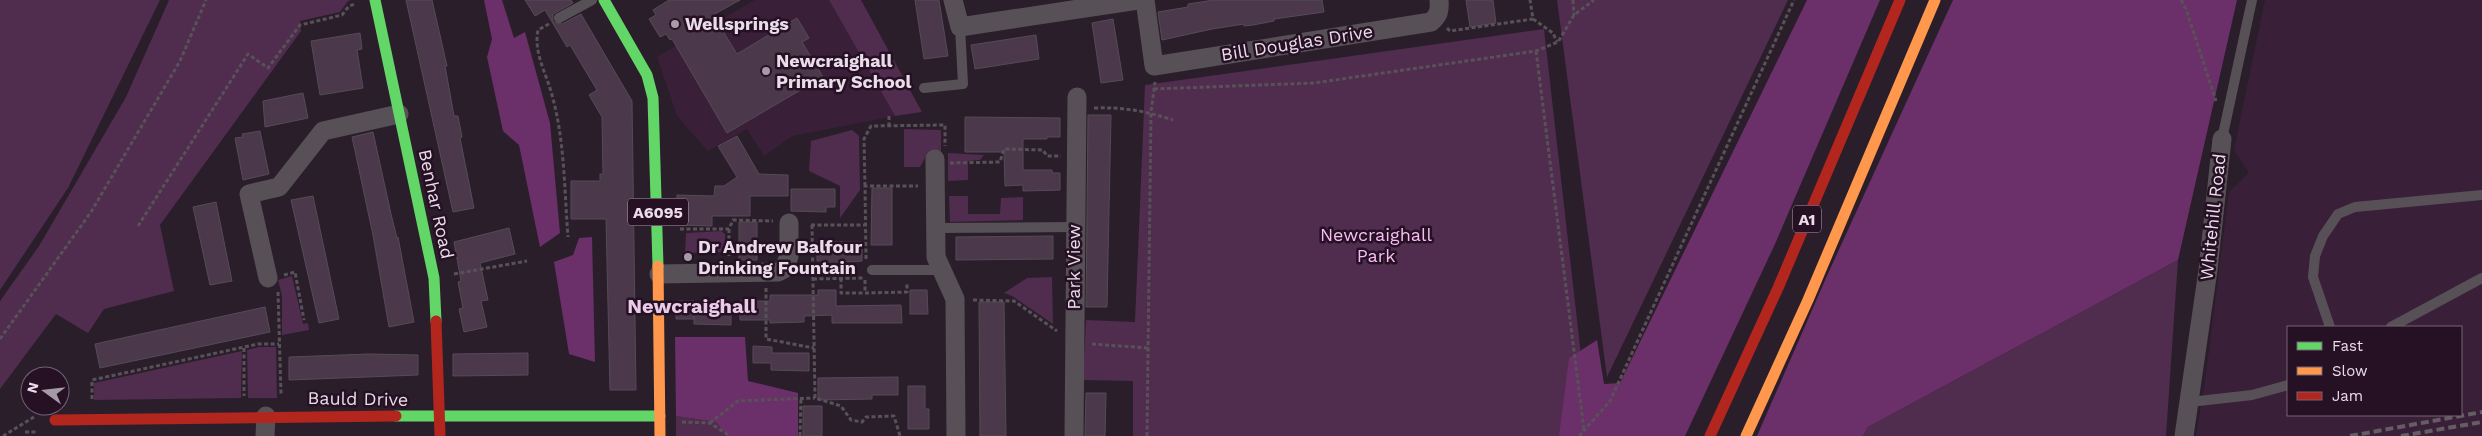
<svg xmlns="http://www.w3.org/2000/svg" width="2482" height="436" viewBox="0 0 2482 436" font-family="'Work Sans',sans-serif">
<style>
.built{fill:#392038;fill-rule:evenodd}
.green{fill:#502c4e}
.forest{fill:#6b2f6a}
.building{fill:#4b394b;stroke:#554b55}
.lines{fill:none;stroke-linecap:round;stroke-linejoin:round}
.path{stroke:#585258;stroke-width:3;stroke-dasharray:4 2.5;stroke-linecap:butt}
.lane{stroke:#575157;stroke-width:10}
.street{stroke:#575157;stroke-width:19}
.fast{stroke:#63d668;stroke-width:11}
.slow{stroke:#ff974d;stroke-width:11}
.jam{stroke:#b3261e;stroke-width:11}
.rail{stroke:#645d63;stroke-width:4;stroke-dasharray:8 4;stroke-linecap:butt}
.poi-dot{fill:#a79aa7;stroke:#251024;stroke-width:2}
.labels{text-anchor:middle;stroke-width:5;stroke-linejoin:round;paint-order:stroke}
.shield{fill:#251024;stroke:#b09faf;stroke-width:1}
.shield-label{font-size:16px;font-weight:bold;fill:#ebdcea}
.poi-label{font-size:18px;font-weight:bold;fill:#ebdcea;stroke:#251024;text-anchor:start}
.street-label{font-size:18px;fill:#ebdcea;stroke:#251024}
.park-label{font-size:18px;fill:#f7bdf3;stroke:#251024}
.quarter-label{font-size:20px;font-weight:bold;fill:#eacce8;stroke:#251024}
</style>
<rect width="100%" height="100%" fill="#2a1e2a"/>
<!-- built -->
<path class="built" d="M755,0h74l66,116 -103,20 -28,20 -17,-27 -39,22 -31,-35 -20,-59z
M2265,0h217v436h-286l9,-54 24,-190 20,-19 -15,-23zM2288,327h173v88h-173z"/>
<!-- green -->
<path class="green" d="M0,0h160l-92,188 -68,102z
M169,0h182l-3,1 -8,11 -40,9 1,10 -141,194 14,66 -70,18 -16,24 -32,-19 -56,75v-88l39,-55 87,-149z
M829,0h32l61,112 -27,4z
M1557,0h231l-181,377z
M1544,29l43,379 6,28h-460v-55l-50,-1 3,-60 49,2 10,-237z
M904,129l37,1v23h-13l-8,14h-16z
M852,130l7,6 1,54 -20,28v-32l-31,-15 2,-30z
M948,153l36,2 -4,5 -12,1v19l-20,1z
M949,196h19v18h32l1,-16 22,-1v23l-73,2z
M721,231l4,3v18l-40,1 1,-20z
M2178,260l-12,176h-303l5,-9z
M292,276l11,48 5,-1 1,7 -27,5v-39l-4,-16z
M1052,277l1,47 -41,-28 -8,-3 23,-15z
M259,347h17l1,51h-29l-1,-48z
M242,351l-1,47 -147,2v-17z
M676,416l40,6 11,14h-51z"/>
<!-- forest -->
<path class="forest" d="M484,0h18l12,38 11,-6 25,91 10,110 -20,14 -21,-102 -16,-14 -16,-74 5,-18z
M1807,0h73l-105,244 -90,192h-126l10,-78 28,-18 7,44 16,-1z
M1953,0h284l-59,260 -310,167 -5,9h-106l69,-158z
M592,237l3,125 -26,-8 -15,-92 19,-7 6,-17z
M675,337h70l3,44 50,12v43h-71l-11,-14 -40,-6z"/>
<!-- building -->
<path class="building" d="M406,0h26l15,66h-2l9,50h4l4,21 -2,1 14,70 -21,4z
M525,0h46l2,3 -20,11v8l9,2 19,-10 51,87 4,289h-26l-4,-171h-35v-38h29v-7h3l-1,-57 -13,-22 8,-5 -27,-45 -3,2 -22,-37 -10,6z
M669,0h71l-27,15 24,39 60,-36 12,20 -7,4 21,35 -96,56 -55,-94 -2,1 -4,-6 -6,3 -11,-18 7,-4 -3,-5z
M915,0h24l9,56 -24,3z
M1214,0h108l2,12 -50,7v2l-21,4 -9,1v-2l-32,5 -50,11 -4,-28 30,-5v-3z
M1466,0h27l3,23 -26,4z
M1113,19l10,61 -22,3 -9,-60z
M360,33l2,16 -5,1 6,38 -43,7 -9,-54z
M1036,35l3,24 -64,10 -4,-24z
M303,93l5,25 -43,9 -2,-26z
M1088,115h23l-4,192h-21z
M965,117l95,1v19h-13v2h-24v31h29v3h8v17l-37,1v-6l-18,1 -1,-34h-39z
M260,131l9,43 -26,6 -8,-42 8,-1 -1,-3z
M373,132l18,82 6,24 1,-1 16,85 -25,5 -16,-92 -21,-98z
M737,136l22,38 29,1v21h-38v20h-38v10l-36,-1 1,-30 37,1 1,-10h9l13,-9 -19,-31z
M872,188h20v57h-21z
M791,189h44v18h-9v5l-35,-1z
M313,196l26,123 -20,4 -28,-123z
M216,202l16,79 -22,4 -17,-78z
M739,222h18v38h-18z
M509,228l6,26 -35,9 8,37 -7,1 6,26 -23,5 -5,-23 4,-1 -5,-26 3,-1 -7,-39z
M1053,236v23l-97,1v-23z
M817,242h45v19l-40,3v-3h-5z
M818,290h18v16l65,-1 1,18h-70v-8l-28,1v6l-34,1v-3h-30v-19h30v-6h48z
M910,290h17l1,24h-18z
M676,301h18v6h37v18l-37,-1v-11v6h-18z
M979,302h25l2,134h-26z
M265,307l5,25 -170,36 -5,-24z
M753,346l19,1v6h37v18l-38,-1v-7h-18z
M528,353v22l-75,1v-22z
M369,354l49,1v20l-129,5v-23z
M898,377v18h-26v4l-54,1v-22z
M908,386h17v23h4v20h-21z
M1086,393h20l-1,43h-20z
M803,406h19v30h-19z"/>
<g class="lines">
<!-- path -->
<path class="path" d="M1573,0l1,15
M2181,0l5,9 30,92
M1533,19l20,14 4,9
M549,24l-11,6c-4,19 5,38 11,55 16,49 15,102 19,152
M1447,28l3,3 83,-12 -3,-19
M1536,51l48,379
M1154,89l160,-6 222,-32 22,-9 16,-27 20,-15
M1094,108c29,-1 52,3 79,12
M889,116v13
M950,163l50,-1 4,-13 39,1 4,6h14
M865,186l-1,-47 7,-13 74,-1v21
M811,225h55
M812,225l3,173 26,8 10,14 11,2 4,-5 28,-1 6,20
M138,226l110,-172 20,14 32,-43 42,-10 7,-9 6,-2
M680,229h49l4,-9 40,1
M729,229v27
M866,259l-1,-73h53
M454,274l73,-13
M284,275l11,-3 9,48
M841,278v15h24
M813,279l50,-1
M865,280v13l42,-1v-9
M766,288v51l48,9
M278,292l3,103
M973,300l41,1 43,30
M0,339l91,-127 89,-151 26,-61
M1092,344l56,4
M244,348v48
M92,399v-19l166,-36h21
M682,422l28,1 20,13
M710,423l28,-22 77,-3
M25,432h12
M3,436l31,-19
M800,436l1,-37
M1147,436l4,-324 4,-30
M1579,436l31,-35 184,-401"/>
<!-- lane -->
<path class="lane" d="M559,18l33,-18
M924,88l39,-4 -3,-57
M2222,139l30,-139
M936,228l138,-1
M872,270h68
M2330,327l-17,-50 2,-21 8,-20 15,-22 17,-7 127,-12
M2391,327l91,-49
M2190,402l62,-7 36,-10"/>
<!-- street -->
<path class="street" d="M953,0l7,27 178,-27
M1145,0l9,66 277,-44c8,-7 9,-12 8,-22
M935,159l1,98 19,42 1,137
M659,274l119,-2 6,-3 5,-13v-33
M268,278l-19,-84 30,-7 44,-56 76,-17
M265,436l1,-20
M1074,436l3,-339
M2184,436l24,-166 14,-131"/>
<!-- fast -->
<path class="fast" d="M375,0l59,278 2,43
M604,0l43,75 6,23 5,168
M396,416h264"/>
<!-- slow -->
<path class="slow" d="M658,266l2,170
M1746,436l62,-136 127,-300"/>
<!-- jam -->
<path class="jam" d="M436,321l4,114
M55,420l341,-4
M1710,436l68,-148 122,-288"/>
<!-- rail -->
<path class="rail" d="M2350,436l132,-24
M2401,436l81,-14"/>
</g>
<!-- markers -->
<g class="poi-dot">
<circle cx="675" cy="24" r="5"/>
<circle cx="766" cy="71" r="5"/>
<circle cx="688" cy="257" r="5"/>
</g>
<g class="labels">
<!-- shield labels -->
<g class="shield">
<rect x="628" y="198.5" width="60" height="27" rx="4"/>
<rect x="1793" y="205.5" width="28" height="27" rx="4"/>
</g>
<g class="shield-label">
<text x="658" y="218">A6095</text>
<text x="1807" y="225">A1</text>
</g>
<!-- poi labels -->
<g class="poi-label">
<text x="685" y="30">Wellsprings</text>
<text x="776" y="67">Newcraighall<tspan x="776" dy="21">Primary School</tspan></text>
<text x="698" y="253">Dr Andrew Balfour<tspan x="698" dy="21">Drinking Fountain</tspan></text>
</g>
<!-- street labels -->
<g class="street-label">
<text transform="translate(1297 43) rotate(-9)" y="6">Bill Douglas Drive</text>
<text transform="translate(436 204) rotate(78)" y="6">Benhar Road</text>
<text transform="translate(2213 217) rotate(-84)" y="6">Whitehill Road</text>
<text transform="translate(1074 267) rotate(-90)" y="6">Park View</text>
<text transform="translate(358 399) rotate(1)" y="6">Bauld Drive</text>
</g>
<!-- park labels -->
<g class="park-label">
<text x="1376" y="241">Newcraighall<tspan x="1376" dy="21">Park</tspan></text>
</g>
<!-- quarter labels -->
<g class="quarter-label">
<text x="692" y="313">Newcraighall</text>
</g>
</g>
<!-- legend -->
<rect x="2287" y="326" width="175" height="90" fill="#251024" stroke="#746273"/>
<rect x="2297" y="342" width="25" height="8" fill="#63d668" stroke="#746273"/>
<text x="2332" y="351" font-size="15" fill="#ebdcea">Fast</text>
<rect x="2297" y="367" width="25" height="8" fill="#ff974d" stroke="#746273"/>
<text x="2332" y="376" font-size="15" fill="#ebdcea">Slow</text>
<rect x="2297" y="392" width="25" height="8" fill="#b3261e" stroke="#746273"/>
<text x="2332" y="401" font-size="15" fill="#ebdcea">Jam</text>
<!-- north arrow -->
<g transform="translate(45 391) rotate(285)"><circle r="24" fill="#251024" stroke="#746273"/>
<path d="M0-4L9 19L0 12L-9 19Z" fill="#a79aa7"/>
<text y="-8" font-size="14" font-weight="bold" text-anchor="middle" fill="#ebdcea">N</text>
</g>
</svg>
